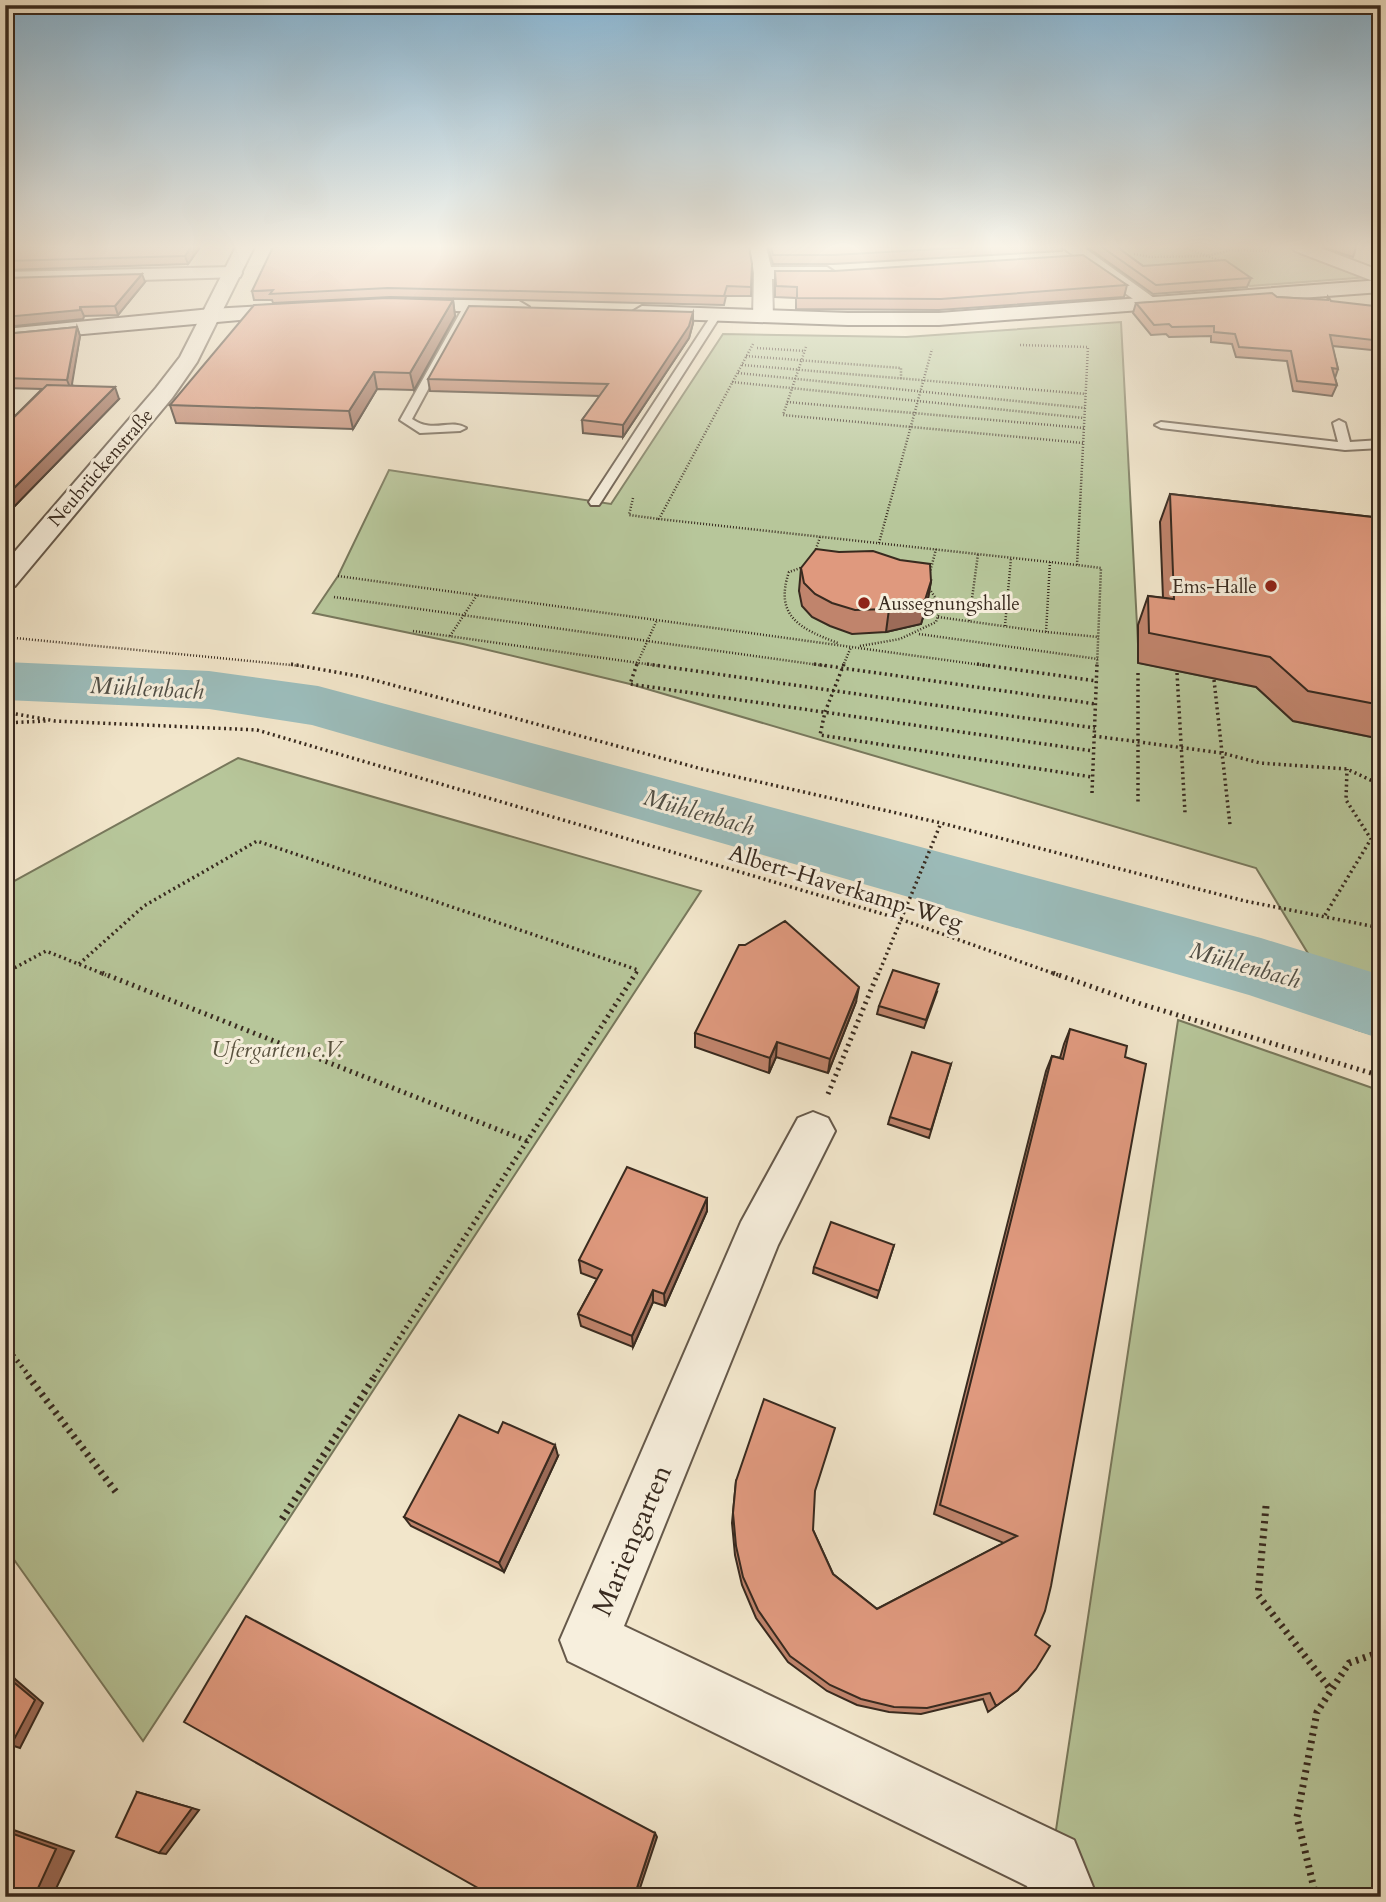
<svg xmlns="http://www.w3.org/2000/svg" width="1386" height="1902" viewBox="0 0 1386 1902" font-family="Cardo,serif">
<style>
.green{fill:#b7c69a;stroke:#78785c;stroke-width:2}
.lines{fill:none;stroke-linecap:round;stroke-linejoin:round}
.river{fill:#9cbebd;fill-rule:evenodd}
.service-casing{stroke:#66594a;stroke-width:4}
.minor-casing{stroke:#66594a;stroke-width:4}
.tertiary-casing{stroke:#66594a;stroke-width:4}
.secondary-casing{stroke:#382a1f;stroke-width:4}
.path-far3{stroke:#382a1f;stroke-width:2.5;stroke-dasharray:1 2;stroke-linecap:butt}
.path-far2{stroke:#382a1f;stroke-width:3.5;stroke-dasharray:2 3.5;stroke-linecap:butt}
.path-far1{stroke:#382a1f;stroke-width:5;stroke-dasharray:2 4.5;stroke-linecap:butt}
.path{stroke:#382a1f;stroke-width:7;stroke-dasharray:2.5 5;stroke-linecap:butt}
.service{fill:#f7efdd;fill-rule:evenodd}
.minor{fill:#f7efdd;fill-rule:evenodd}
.tertiary{fill:#f7efdd;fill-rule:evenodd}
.secondary{fill:#f7efdd;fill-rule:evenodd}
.wall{fill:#c0846c;stroke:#382a1f;stroke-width:2}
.shaded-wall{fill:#9c6b58;stroke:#382a1f;stroke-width:2}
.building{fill:#df997e;stroke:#382a1f;stroke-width:2}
.poi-dot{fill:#8f2418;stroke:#f7efdd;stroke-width:2.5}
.labels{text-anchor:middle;stroke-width:6;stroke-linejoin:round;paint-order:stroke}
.far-street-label{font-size:19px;fill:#382a1f;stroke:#f7efdd}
.far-poi-label{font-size:19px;fill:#382a1f;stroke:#f7efdd;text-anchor:end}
.street-label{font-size:23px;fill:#382a1f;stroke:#f7efdd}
.park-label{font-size:23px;font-style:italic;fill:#58513e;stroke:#f7efdd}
.water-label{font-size:24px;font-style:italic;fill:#514f46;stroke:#f7efdd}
.near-street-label{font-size:28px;fill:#382a1f;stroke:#f7efdd}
</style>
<rect width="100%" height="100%" fill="#f2e6cb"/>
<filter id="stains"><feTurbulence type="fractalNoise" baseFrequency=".00286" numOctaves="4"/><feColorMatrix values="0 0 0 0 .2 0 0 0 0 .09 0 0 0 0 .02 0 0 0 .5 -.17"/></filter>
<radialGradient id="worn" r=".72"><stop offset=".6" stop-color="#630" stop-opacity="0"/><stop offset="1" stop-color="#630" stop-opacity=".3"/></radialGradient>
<!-- green -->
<path class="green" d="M1081,247h209l80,30 -120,9 -26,-19 -113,2z
M1121,322l18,341 117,24 37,34 88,18v298l-27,-8 -98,-161 -626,-184 -167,-40 -150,-31 25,-37 51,-106 222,34 112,-170 183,3z
M238,758l463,133 -558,850 -138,-194v-661z
M1178,1020l203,71v806h-317l-13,-34z"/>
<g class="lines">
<!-- river -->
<path class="river" d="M5,662l204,9 109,15 943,252 120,37v64l-132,-44 -937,-270 -103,-16 -204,-9z"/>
<defs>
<path id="service" d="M465,304l8,2 -61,113c21,15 38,-1 54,9l-6,3 -40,2 -20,-13z
M713,313l8,2 -120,187 -2,3h-8l-2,-3z
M1339,420l6,3 5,19 31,-2v8l-36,2 -184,-22 -6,-3 6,-3 177,20 -5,-19z"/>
<path id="minor" d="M750,247h16l5,20h56l9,6 -9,6h-55l1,38 -3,4h-14l-3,-4 1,-44z
M1062,247h21l78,56 -10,6 -7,-2z
M1292,247h26l63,24v13l-86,-33z
M233,267l7,2 2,4 -2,4 -235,7v-12z
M813,1112l15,6 7,13 -57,114 -154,381 450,214 23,57h-66l-4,-11 -459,-225 -8,-21 181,-418 57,-104z"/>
<path id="tertiary" d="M236,247h18l-57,115 -25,36 -157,188 -10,2v-25l151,-175 24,-31z"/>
<path id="secondary" d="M1381,280v12l-442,33h-91l-206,-7 -10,-6 10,-6 206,7h91z
M401,299l118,2 10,6 -10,6 -125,-4 -3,-4 3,-4z
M299,304l10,6 -3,4 -301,27v-12l206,-20z"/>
</defs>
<!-- service casing -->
<use href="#service" class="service-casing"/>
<!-- minor casing -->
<use href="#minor" class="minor-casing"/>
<!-- tertiary casing -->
<use href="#tertiary" class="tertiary-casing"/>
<!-- secondary casing -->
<use href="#secondary" class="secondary-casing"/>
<!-- path-far3 -->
<path class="path-far3" d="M1184,247l39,15
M1134,254l16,3 57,-1 24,-6 40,1
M753,344l-94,175 418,46
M1020,345l68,2 -11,218 24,3 -4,98
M806,347l-23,68 300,28
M757,348l48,3
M746,356l155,12v11
M742,365l344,29
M738,373l347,35
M732,382l352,36
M787,402l297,26
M633,498l-4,17 30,4
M879,543l53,-194
M814,555l6,-18
M1050,562l-4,70 53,5
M806,566l-17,6c-15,44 11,57 49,71
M338,576l651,90
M929,576l7,-27
M334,597l492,69
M938,617l108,15
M969,621l9,-67
M1005,626l6,-68
M413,631l247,35
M919,634l179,25
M450,636l27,-41
M5,637l296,29
M860,646l40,-7 36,-17 5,-16 -13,-19
M636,666l21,-46
M843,666l8,-19"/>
<!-- path-far2 -->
<path class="path-far2" d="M291,664l72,13 339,92 239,54 304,78 136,27
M637,664l-7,20 463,67
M647,664l448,64
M814,664l282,40
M844,664l-19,48 -5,23 272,42
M977,664l120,17
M1138,673v131
M1177,673l8,140
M1214,680l16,145
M5,712l50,9 202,9 643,189 158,56
M5,723l41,-2
M1094,736l128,17 38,10 87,6 34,16
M1092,793l5,-129
M1325,915l46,-76 -25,-39 1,-31
M79,964l65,-58 113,-65 381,129 -3,5
M5,973l41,-22 60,24
M878,975l63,-152"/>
<!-- path-far1 -->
<path class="path-far1" d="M102,973l425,168
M1053,973l88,31 240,72
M828,1094l50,-121
M5,1345l25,32
M374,1377l262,-404"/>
<!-- path -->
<path class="path" d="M28,1376l88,116
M1266,1506l-8,89 73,95
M282,1519l93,-143
M1316,1897l-19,-80 20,-105 32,-49 32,-11"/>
<!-- service -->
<use href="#service" class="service"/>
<!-- minor -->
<use href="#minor" class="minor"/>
<!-- tertiary -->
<use href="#tertiary" class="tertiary"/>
<!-- secondary -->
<use href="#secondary" class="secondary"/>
</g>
<!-- wall -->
<path class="wall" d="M5,247h195l-12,17 -183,6z
M768,247h294v4l-229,13h-60z
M1087,247h30l26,19 108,12 -4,9 -94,7z
M1322,247h34v1l-3,9z
M752,264l-1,32h-25l-2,9 -334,-8 -117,6 -1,-3h-18l-2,-9z
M775,271l352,14 -3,12 -185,13 -143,-1v-11l-21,-1z
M5,278l140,4 -27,33 -34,1 -1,3 -78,8z
M1277,297l50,3 1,-3 3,4 50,25v25l-49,-5 6,23 -3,9 2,7 -5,11 -39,-5 -6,-30 -51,-4 -4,-13 -21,-2v-6l-42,1 -3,-3 -15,1 -18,-22 3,-10z
M453,300l2,16 -41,74 -37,-1 -24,40 -177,-6 -6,-18z
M693,323l-4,15 -66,99 -40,-4 -1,-13 18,-24 -170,-5 -2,-12z
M77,327l3,9 -9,49 48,14 -114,117v-90l37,-37 -37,-1v-54z
M1170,494l211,24v221l-88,-18 -37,-34 -118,-24v-38l10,-29 15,2 -3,-76z
M801,568l130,13 -4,23 -6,20 -35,8 -34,2 -22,-8 -18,-9 -10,-11 -3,-15z
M937,992l-13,36 -47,-14 2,-8z
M856,1002l-28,71 -52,-16 -7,16 -74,-26v-14z
M1070,1029l-35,606 -17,55 -30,22 -5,-13 -62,15 -32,-2 -32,-7 -30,-14 -39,-29 -32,-44 -14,-33 -7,-30 -3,-32 4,-42 77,49 20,44 44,35 127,-66 -70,-29 112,-443 6,-15 8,2 4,-14z
M951,1064l-22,74 -41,-14 2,-7z
M707,1198v13l-42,95 -12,-4 -20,45 -52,-21 -3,-12 19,-35 -16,-6 -2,-13z
M894,1245l-17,53 -64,-25 1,-6z
M558,1456l-54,116 -93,-46 -7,-9z"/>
<!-- shaded-wall -->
<path class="shaded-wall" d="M191,247h9l-12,17 -3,-8z
M142,274l3,8 -27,33 -3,-9z
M453,300l2,16 -41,74 -4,-17z
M80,307l4,9 -1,3 -78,8v-10z
M693,312v11l-4,15 -66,99v-12z
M77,327l3,9 -9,54 -4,-10z
M374,372l3,17 -24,40 -4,-18z
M115,387l4,12 -114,117v-19z
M931,581l-4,23 -6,20 -35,8 3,-23z
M859,987l-3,15 -28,71 2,-14z
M777,1042l-1,15 -7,16 1,-15z
M707,1198v13l-42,95 -1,-12z
M653,1290v12l-20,45 -1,-11z
M555,1445l3,11 -54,116 -5,-9z
M5,1665l10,14 28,24 -23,45 -9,-3z
M137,1792l62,18 -33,44 -7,-1z
M5,1827l69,24 -22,46h-18l-29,-66z
M655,1833l2,4 -20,60h-3z"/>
<!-- building -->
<path class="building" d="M5,247h186l-6,9 -180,5z
M273,247h476l3,17 -1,23 -24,-1 -3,10 -336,-8 -118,6 3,-4 -21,1z
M771,247h201l-138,8h-61z
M1102,247h15l26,19 82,-6 26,18 -95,7z
M1083,255l44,30 -186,14 -144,-1v-11l-21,-1 -1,-15h59z
M142,274l-27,32 -35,1v3l-75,7v-39z
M1272,293l5,4 51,3v-3l3,4 43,5 7,20v15l-51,-6 8,34 -6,-1 5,17 -40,-4 -6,-30 -52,-4 -4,-13 -21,-2v-6l-42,1 -3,-3 -15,1 -18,-22z
M387,298l66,2 -43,73 -36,-1 -25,39 -179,-6 84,-100z
M469,306l224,6 -4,14 -66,99 -41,-5 26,-36 -180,-5z
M77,327l-10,53 -62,-2v-28l4,-3h-4v-13z
M47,385l68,2 -110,110v-71z
M1170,494l211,24v187l-73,-14 -38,-34 -121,-24 -1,-37 26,3z
M816,549l23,3 34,-1 27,9 30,4 1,17 -6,19 -36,9 -34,1 -23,-7 -17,-9 -11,-11 -3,-15z
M785,921l74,66 -29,72 -53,-17 -7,16 -75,-25 44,-88h6z
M893,970l46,14 -13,36 -47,-14z
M1070,1029l57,17 -2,11 21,7 -95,522 -6,25 -10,24 15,11 -14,23 -18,21 -22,16 -6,-13 -63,15 -33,-1 -33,-8 -31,-14 -40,-29 -32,-46 -15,-33 -7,-31 -3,-33 3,-32 28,-82 71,29 -20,63 -2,39 20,44 44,35 140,-73 -77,-31 112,-449 11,3z
M912,1052l39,12 -20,66 -41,-13z
M627,1167l80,31 -43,96 -11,-4 -21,46 -54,-22 24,-44 -23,-10z
M831,1222l63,23 -15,46 -65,-24z
M459,1415l39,18 5,-11 52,23 -56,118 -95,-46z
M246,1616l409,217 -21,64h-140l-310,-175z
M5,1675l30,25 -24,45 -6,-5z
M137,1792l55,16 -33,45 -43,-16z
M5,1831l51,18 -22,48h-29z"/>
<!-- sky -->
<linearGradient id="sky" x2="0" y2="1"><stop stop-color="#89b8d7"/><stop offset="0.48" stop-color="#f9f4e8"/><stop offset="1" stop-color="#f9f4e8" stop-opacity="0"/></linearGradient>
<rect width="1386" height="514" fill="url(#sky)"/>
<!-- markers -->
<g class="poi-dot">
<circle cx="1271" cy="586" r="7"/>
<circle cx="864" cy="603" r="7"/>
</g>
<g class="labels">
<!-- far-street labels -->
<g class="far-street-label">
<text transform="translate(100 467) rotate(-49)" y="7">Neubrückenstraße</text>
</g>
<!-- far-poi labels -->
<g class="far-poi-label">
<text x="1257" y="593">Ems-Halle</text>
<text x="878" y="610" text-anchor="start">Aussegnungshalle</text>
</g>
<!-- street labels -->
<g class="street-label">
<text transform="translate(846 887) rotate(17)" y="8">Albert-Haverkamp-Weg</text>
</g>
<!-- park labels -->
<g class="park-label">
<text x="276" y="1057">Ufergarten e.V.</text>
</g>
<!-- water labels -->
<g class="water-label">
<text transform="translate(147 688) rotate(3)" y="8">Mühlenbach</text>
<text transform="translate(699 812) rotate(16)" y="8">Mühlenbach</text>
<text transform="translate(1245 965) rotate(16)" y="8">Mühlenbach</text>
</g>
<!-- near-street labels -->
<g class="near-street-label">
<text transform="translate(631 1540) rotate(-67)" y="10">Mariengarten</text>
</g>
</g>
<!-- margin -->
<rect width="1386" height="1902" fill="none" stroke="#f2e6cb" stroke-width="28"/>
<rect x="7" y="7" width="1372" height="1888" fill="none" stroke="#382a1f" stroke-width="3.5"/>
<rect x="14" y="14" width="1358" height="1874" fill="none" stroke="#382a1f" stroke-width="2"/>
<rect width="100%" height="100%" filter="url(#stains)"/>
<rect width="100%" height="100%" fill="url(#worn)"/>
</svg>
